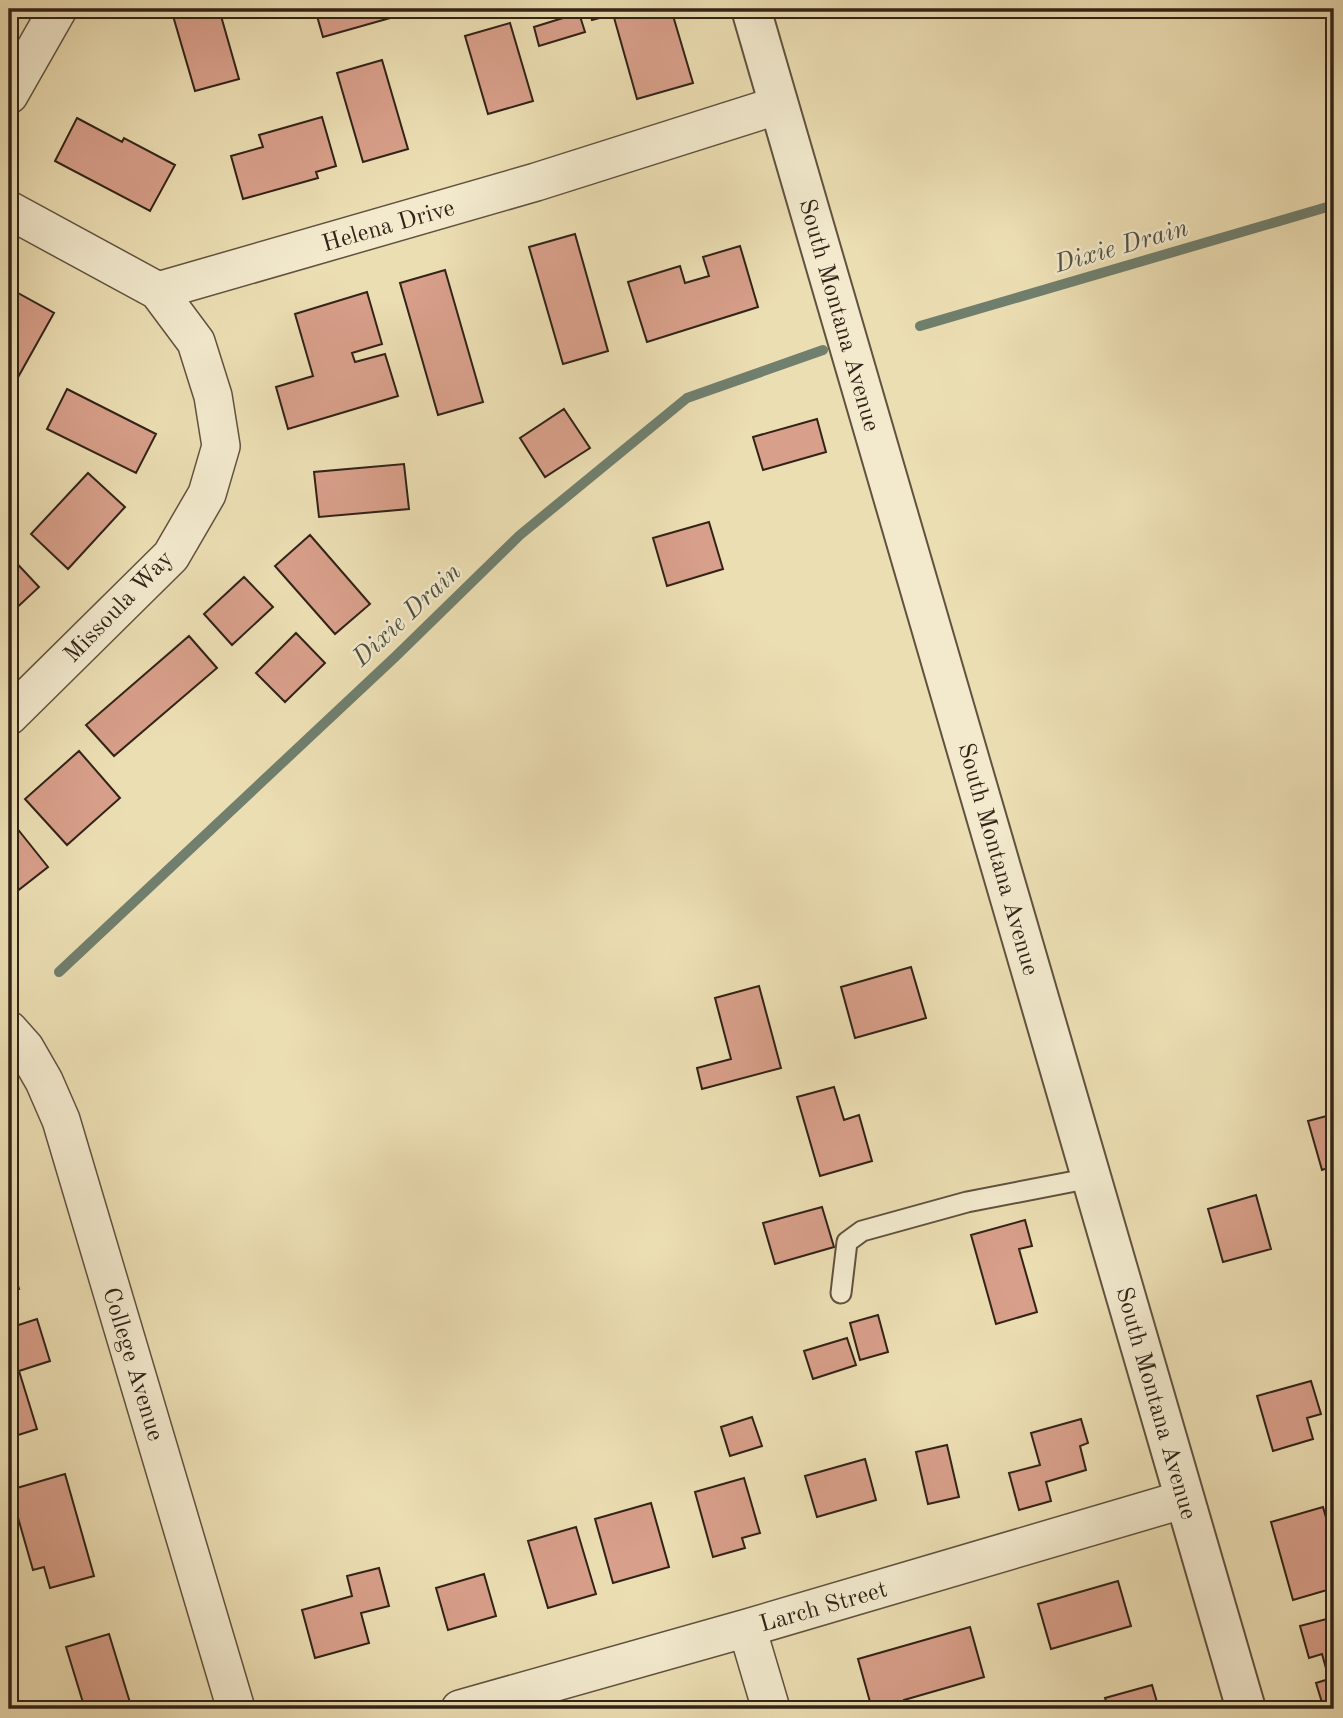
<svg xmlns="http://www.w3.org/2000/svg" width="1343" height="1718" viewBox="0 0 1343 1718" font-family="'Old Standard TT',serif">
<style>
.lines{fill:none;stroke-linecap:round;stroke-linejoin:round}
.stream{stroke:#707f6e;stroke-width:10}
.building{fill:#d89f8a;stroke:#312318;stroke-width:2}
.service-casing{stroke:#60523f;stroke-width:23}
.minor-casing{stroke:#60523f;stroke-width:40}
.tertiary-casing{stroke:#60523f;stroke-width:42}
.service{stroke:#f3eace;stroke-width:19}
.minor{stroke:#f3eace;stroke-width:37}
.tertiary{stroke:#f3eace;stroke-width:38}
.labels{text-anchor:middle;stroke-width:5;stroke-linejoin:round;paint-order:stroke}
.street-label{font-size:24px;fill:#312318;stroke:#f3eace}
.water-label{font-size:26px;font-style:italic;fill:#505143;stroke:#f3eace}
</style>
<rect width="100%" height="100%" fill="#ecdeb3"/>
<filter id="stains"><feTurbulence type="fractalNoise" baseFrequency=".00286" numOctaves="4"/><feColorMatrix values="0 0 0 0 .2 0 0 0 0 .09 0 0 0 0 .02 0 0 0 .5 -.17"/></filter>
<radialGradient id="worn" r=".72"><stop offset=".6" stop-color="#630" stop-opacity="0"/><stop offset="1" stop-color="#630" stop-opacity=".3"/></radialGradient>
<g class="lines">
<!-- stream -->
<path class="stream" d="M920,326l414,-121
M59,972l336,-315 125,-122 167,-137 136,-48"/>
</g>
<!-- building -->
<path class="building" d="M171,9h48l20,70 -44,12z
M315,9h107l-99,28z
M596,9h16l2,5 -22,6 -3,-9z
M631,9h40l22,74 -56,16 -24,-85z
M579,13l6,19 -46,14 -5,-19z
M510,23l23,78 -45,13 -23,-78z
M382,60l26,89 -45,13 -26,-89z
M322,117l14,49 -20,6 2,6 -75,21 -12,-43 32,-9 -4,-12z
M77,118l45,24 2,-4 51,27 -25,46 -95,-50z
M575,234l33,117 -45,13 -34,-117z
M740,246l18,61 -111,35 -19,-60 52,-16 5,17 24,-7 -6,-19z
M445,270l38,132 -45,13 -38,-132z
M9,288l45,25 -37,66 -8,-5z
M367,292l15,52 -30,9 3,9 30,-8 13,42 -110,33 -12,-42 37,-11 -18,-62z
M67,389l89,45 -20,39 -89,-44z
M564,409l26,39 -45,29 -25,-39z
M817,419l9,33 -63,18 -10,-33z
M404,464l5,45 -90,8 -5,-45z
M88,473l37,34 -57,62 -37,-35z
M709,522l14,47 -56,17 -14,-48z
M310,535l60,69 -35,30 -60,-68z
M9,555l30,32 -30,28z
M244,577l29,30 -41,38 -28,-31z
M296,633l29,30 -40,39 -29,-29z
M189,636l28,32 -103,88 -28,-31z
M79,751l41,47 -53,47 -42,-46z
M12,822l36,45 -32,25 -7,-9v-59z
M911,967l15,51 -71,20 -14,-51z
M759,986l22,82 -79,21 -5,-21 34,-9 -16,-61z
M834,1087l10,33 15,-5 13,46 -52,15 -23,-79z
M1334,1114v52l-12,4 -14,-49z
M1256,1195l15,54 -48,13 -15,-53z
M822,1207l12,40 -59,17 -12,-41z
M9,1217l8,28 -8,2z
M1025,1220l7,26 -13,3 18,63 -41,12 -25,-89z
M9,1253l10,36 -10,3z
M878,1315l10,37 -28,8 -10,-37z
M37,1319l13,42 -31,10 18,58 -28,9v-110z
M847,1338l9,27 -43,14 -9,-28z
M1311,1381l10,33 -14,4 6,21 -40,12 -16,-55z
M752,1417l10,29 -32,10 -9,-29z
M1081,1419l7,24 -8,3 6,24 -40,12 5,19 -32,9 -10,-37 31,-8 -9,-32z
M947,1445l12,52 -31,7 -12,-52z
M865,1459l11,41 -59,17 -12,-41z
M65,1474l29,102 -44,12 -6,-21 -11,3 -23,-80z
M744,1478l16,55 -18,5 3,10 -32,9 -18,-65z
M651,1503l18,64 -56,16 -18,-64z
M1323,1507l11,38 -8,2 8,31v10l-41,12 -22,-78z
M576,1527l20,67 -48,14 -20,-67z
M379,1568l10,38 -28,7 8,30 -54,15 -13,-48 50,-14 -5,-20z
M484,1574l12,42 -48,14 -12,-42z
M1118,1581l13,45 -80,23 -13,-45z
M1334,1617v90l-10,2 -8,-26 13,-4 -7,-25 -13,4 -9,-32z
M970,1627l14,50 -80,23 2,9h-34l-14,-50z
M109,1634l23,75h-47l-19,-62z
M1152,1685l7,24h-50l-4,-11z"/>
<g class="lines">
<defs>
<path id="service" d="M841,1293l6,-51 15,-11 105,-29 124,-24"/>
<path id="minor" d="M9,95l49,-86
M9,210l149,81 378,-109 243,-77
M9,716l162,-160 36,-62 14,-48 -8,-50 -17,-54 -38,-51
M9,1030l16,18 19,33 17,39 175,589
M747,1628l24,81
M460,1709l287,-81 438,-129"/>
<path id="tertiary" d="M751,9l495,1700"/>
</defs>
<!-- service casing -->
<use href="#service" class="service-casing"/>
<!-- minor casing -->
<use href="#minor" class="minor-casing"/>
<!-- tertiary casing -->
<use href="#tertiary" class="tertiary-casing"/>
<!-- service -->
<use href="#service" class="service"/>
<!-- minor -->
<use href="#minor" class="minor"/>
<!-- tertiary -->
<use href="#tertiary" class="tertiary"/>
</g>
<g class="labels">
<!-- street labels -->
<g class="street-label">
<text transform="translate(388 225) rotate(-16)" y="8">Helena Drive</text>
<text transform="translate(840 315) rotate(74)" y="8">South Montana Avenue</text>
<text transform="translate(118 606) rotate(-46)" y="8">Missoula Way</text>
<text transform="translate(999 859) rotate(74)" y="8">South Montana Avenue</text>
<text transform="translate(134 1364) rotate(73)" y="8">College Avenue</text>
<text transform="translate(1157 1403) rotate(74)" y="8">South Montana Avenue</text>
<text transform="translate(823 1606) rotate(-16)" y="8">Larch Street</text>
</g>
<!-- water labels -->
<g class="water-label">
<text transform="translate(1121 245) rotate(-16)" y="9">Dixie Drain</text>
<text transform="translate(406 614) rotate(-43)" y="9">Dixie Drain</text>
</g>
</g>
<!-- margin -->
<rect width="1343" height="1718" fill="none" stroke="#ecdeb3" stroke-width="35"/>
<rect x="10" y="10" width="1322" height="1697" fill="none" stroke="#312318" stroke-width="3.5"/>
<rect x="18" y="18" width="1308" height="1683" fill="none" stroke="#312318" stroke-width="2"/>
<rect width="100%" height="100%" filter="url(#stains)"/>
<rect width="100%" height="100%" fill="url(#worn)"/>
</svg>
